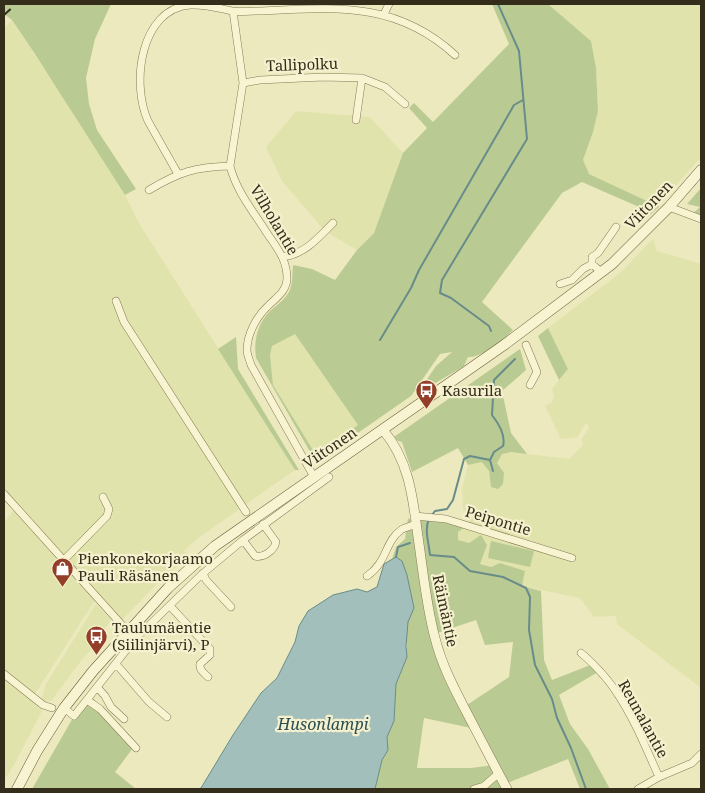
<svg xmlns="http://www.w3.org/2000/svg" width="705" height="793" viewBox="0 0 705 793" font-family="'Noto Serif',serif">
<style>
.farmland{fill:#e0e3ac}
.green{fill:#b9cb93;fill-rule:evenodd}
.water{fill:#a2bfbc;stroke:#698c8a}
.lines{fill:none;stroke-linecap:round;stroke-linejoin:round}
.stream{stroke:#698c8a;stroke-width:2}
.minor-casing{stroke:#857957;stroke-width:8}
.tertiary-casing{stroke:#857957;stroke-width:10}
.secondary-casing{stroke:#675a3b;stroke-width:11}
.minor{stroke:#f8f4d1;stroke-width:7}
.tertiary{stroke:#f8f4d1;stroke-width:9}
.secondary{stroke:#f8f4d1;stroke-width:10}
.rail{stroke:#352d1c;stroke-width:2;stroke-dasharray:9 9;stroke-linecap:butt}
.labels{text-anchor:middle;stroke-width:4.5;stroke-linejoin:round;paint-order:stroke}
.street-label{font-size:15px;fill:#352d1c;stroke:#f5f1ce}
.poi-label{font-size:15px;fill:#352d1c;stroke:#f5f1ce;text-anchor:start}
.water-label{font-size:16px;font-style:italic;fill:#2b4f54;stroke:#f5f1ce}
</style>
<rect width="100%" height="100%" fill="#ede9be"/>
<!-- farmland -->
<path class="farmland" d="M548,4h153v153l-33,37 -10,6 -11,1 -58,-27 -3,-4 -3,-10 10,-28 5,-21 -2,-43 -5,-27z
M12,20l54,81 59,94 14,28 156,247 -98,69 -13,12 5,5 -28,24 -41,42 -23,-25 -66,103 11,11 -28,54 -10,15v-257l12,-16 -12,-13v-467z
M296,111l74,6 33,36 -29,80 -17,17 -32,-19 -43,-50 -16,-34z
M653,239l4,12 44,13v424l-84,-64 -1,-8 -22,1 -14,-19 -58,-12 2,-14 -24,-9 -9,4 -11,-3 7,-19 -6,-9 -12,7 -11,-2v-9l9,-6 3,-7 -7,-10 -1,-20 6,-24 14,-3 7,9 2,15 5,-23 6,-9 9,-2 58,7 14,-14 -1,-6 7,-12 -3,-4 -9,14 -16,2 -16,-33 7,-4 2,-7 -2,-6 16,-20 -20,-41 72,-55z
M294,333l65,92 -43,30 -43,-70 -3,-30 2,-9z
M96,604l15,16 -13,18v4l-18,20 -29,39h-8l-1,-4 4,-13z"/>
<!-- green -->
<path class="green" d="M4,4h107l-16,35 -9,39 3,26 8,26 39,59 -11,6 -90,-141 -23,-34 -8,-6z
M492,4h56l43,37 5,27 2,43 -5,21 -10,28 6,14 58,27 11,-1 1,7 -16,14 -4,-14 -57,-25 -20,11 -80,109 31,28c-10,10 -32,28 -45,27l-4,9 -47,28 19,-28 16,-14 -12,2 -29,42 -95,66 -60,-104c-2,-14 0,-29 9,-41 6,-9 18,-14 24,-25 4,-8 3,-18 4,-27l19,4 23,11 22,-30 17,-17 29,-80 24,-25 -18,-20 5,-5 19,19 76,-78zM295,334l63,91 -42,30 -43,-70 -3,-30 2,-9z
M701,188v31l-10,-4 9,-8 -13,-3z
M548,328l20,41 -9,11 -21,-44z
M236,337l2,32 61,101h-4l-77,-121z
M520,349l6,21 -24,21 9,42 16,21 -16,-2 -9,2 -5,9 7,10 -1,11 -5,5 -7,-2 -2,-16 -7,-9 -14,3 -10,-17 -46,24 -10,-30 -11,-3z
M415,516l52,10 -9,6v8l11,3 12,-8 6,10 -7,19 11,3 9,-4 25,8 -3,15 19,5 3,69 8,20 41,-16 5,8 -39,23 11,29 18,25 22,40h-30l-12,-30 -63,25 2,5h-132l7,-29 6,-10 -1,-13 7,-16 2,-37 11,-27v-17l-40,-48 10,-5 7,-23 8,-5 4,-12 9,-8 3,-21 8,5zM476,620l9,25 28,-3 -4,35 -45,30 -30,-73zM424,718l52,11 18,36 -23,3h-54z
M491,541l43,10 -4,16 -42,-9z
M94,699l42,45 -21,28 21,17h-104l42,-73 13,-16z"/>
<!-- water -->
<path class="water" d="M396,557l6,4 5,14 7,33 -6,14 -2,24 1,11 -11,27 -2,37 -7,16 1,13 -6,10 -7,29h-177l3,-1 32,-53 28,-42 16,-15 18,-36 4,-16 9,-15 25,-16 24,-6 10,3 10,-5 7,-23z"/>
<g class="lines">
<!-- stream -->
<path class="stream" d="M491,331l-2,-5 -38,-28 -11,-5 2,-13 85,-141 -8,-88 -21,-47
M380,340l31,-52 8,-18 95,-165 9,-5
M490,460l3,11
M432,515l3,-4 12,-2 6,-9 11,-41 6,-3 20,4 4,-8 9,-6c3,-11 -4,-22 -11,-31l2,-35 21,-21
M429,519c-5,10 0,25 1,36l24,2 16,14 33,6 23,11 4,9 -1,33 6,35 17,34 5,19 14,30 15,41
M396,557l2,-10 12,-4"/>
<defs>
<path id="minor" d="M233,11l10,72 -13,83c6,24 22,44 35,64 10,16 22,28 22,48 0,13 -11,20 -19,28 -11,10 -21,28 -21,44 0,5 3,11 4,15l63,112
M384,14l5,-10
M243,83l17,-3 63,-3 39,1 23,9 20,17
M356,120l6,-42
M178,174l-30,-53c-17,-37 -8,-112 42,-116 14,-1 28,3 42,6 8,1 18,0 26,0 76,-3 137,-11 197,44
M149,190c30,-18 46,-23 81,-24
M669,207l32,12
M283,257c22,-3 35,-19 50,-34
M592,264v-7l6,-4 18,-26
M560,284l12,-4 11,-11 9,-5 9,8
M116,301l8,21 122,190
M526,345l11,27 -7,13
M4,494l127,141
M415,516l31,3 126,39
M243,540l12,16c8,2 19,-5 21,-14l-13,-18
M64,560l43,-44 2,-7 -6,-12
M203,573l3,7 25,27
M367,576c20,-13 18,-35 34,-46 4,-3 11,-4 15,-6
M170,606l40,43v6l-10,9c-1,6 4,9 8,13
M581,653c11,9 26,25 34,37 18,26 31,58 44,87l-21,12
M116,664l33,38 18,15
M4,674l39,31 9,3
M97,687l8,9 6,11 13,12
M87,700l13,9 36,39
M64,708l10,8 61,-77 66,-64 42,-35 86,-63
M659,777l33,-14 9,-9
M474,789l10,-3 15,-13"/>
<path id="tertiary" d="M383,430c26,30 30,68 35,107 5,33 8,68 17,101 7,28 20,52 33,77 13,25 26,50 39,74"/>
<path id="secondary" d="M17,789l20,-38 27,-43 29,-37 75,-83 47,-42 289,-201 108,-81 57,-57 32,-37"/>
</defs>
<!-- minor casing -->
<use href="#minor" class="minor-casing"/>
<!-- tertiary casing -->
<use href="#tertiary" class="tertiary-casing"/>
<!-- secondary casing -->
<use href="#secondary" class="secondary-casing"/>
<!-- minor -->
<use href="#minor" class="minor"/>
<!-- tertiary -->
<use href="#tertiary" class="tertiary"/>
<!-- secondary -->
<use href="#secondary" class="secondary"/>
<!-- rail -->
<path class="rail" d="M4,15l12,-11"/>
</g>
<!-- icons -->
<defs>
<symbol id="bus-pin" viewBox="-11 -11 22 30"><path d="M0 17L-7.5 6A9.5 9.5 0 1 1 7.5 6Z" fill="#943d28" stroke="#f5f1ce"/><path d="M-5-6H5V4H4V6H2V4H-2V6H-4V4H-5ZM-3.5-4V0h7V-4ZM-3.5 1.2v1.5H-2V1.2ZM2 1.2v1.5H3.5V1.2Z" fill="#fff"/></symbol>
<symbol id="shop-pin" viewBox="-11 -11 22 30"><path d="M0 17L-7.5 6A9.5 9.5 0 1 1 7.5 6Z" fill="#943d28" stroke="#f5f1ce"/><path d="M-5-2.5h2.3a2.7 3.5 0 0 1 5.4 0H5L5.5 6h-11ZM-1.5-2.5h3a1.5 2.3 0 0 0-3 0Z" fill="#fff"/></symbol>
</defs>
<g fill-rule="evenodd">
<use href="#bus-pin" x="414" y="378" width="25" height="34"/>
<use href="#shop-pin" x="50" y="556" width="25" height="34"/>
<use href="#bus-pin" x="84" y="624" width="25" height="34"/>
</g>
<g class="labels">
<!-- street labels -->
<g class="street-label">
<text transform="translate(302 65) rotate(-2)" y="5">Tallipolku</text>
<text transform="translate(649 205) rotate(-46)" y="5">Viitonen</text>
<text transform="translate(274 220) rotate(59)" y="5">Vilholantie</text>
<text transform="translate(330 448) rotate(-34)" y="5">Viitonen</text>
<text transform="translate(498 521) rotate(17)" y="5">Peipontie</text>
<text transform="translate(445 611) rotate(78)" y="5">Räimäntie</text>
<text transform="translate(643 719) rotate(61)" y="5">Reunalantie</text>
</g>
<!-- poi labels -->
<g class="poi-label">
<text x="442" y="396">Kasurila</text>
<text x="78" y="564">Pienkonekorjaamo<tspan x="78" dy="17">Pauli Räsänen</tspan></text>
<text x="112" y="633">Taulumäentie<tspan x="112" dy="17">(Siilinjärvi), P</tspan></text>
</g>
<!-- water labels -->
<g class="water-label">
<text x="323" y="730">Husonlampi</text>
</g>
</g>
<!-- border -->
<rect width="705" height="793" fill="none" stroke="#352d1c" stroke-width="10"/>
</svg>
